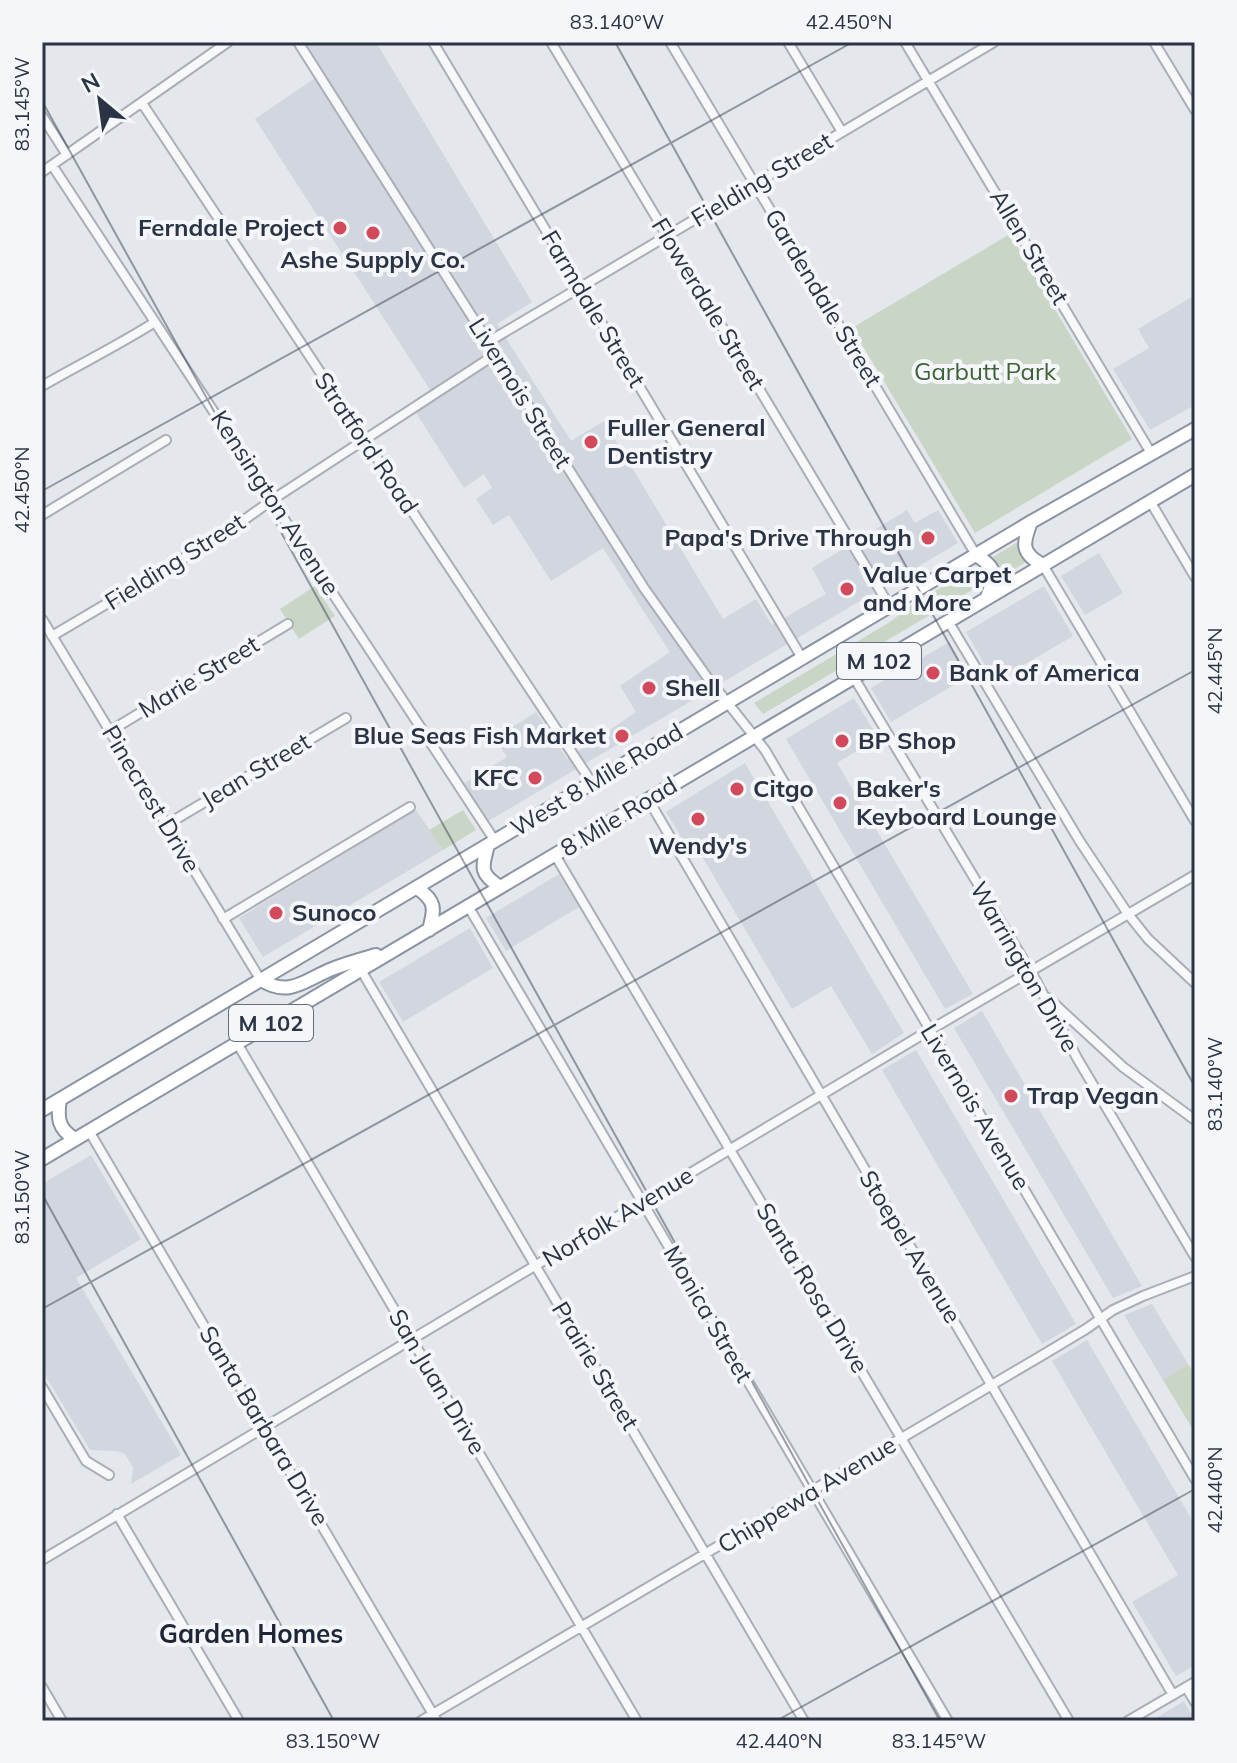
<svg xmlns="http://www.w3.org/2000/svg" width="1237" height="1763" viewBox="0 0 1237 1763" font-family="Mulish,sans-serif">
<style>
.built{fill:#d2d6de}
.green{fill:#c9d6c5}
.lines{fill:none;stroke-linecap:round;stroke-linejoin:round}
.minor-casing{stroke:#a9aeb7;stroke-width:12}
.highway-casing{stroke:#8b94a3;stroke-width:16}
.minor{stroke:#f7f8fa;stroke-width:8}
.highway{stroke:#fff;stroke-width:12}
.ticks{fill:none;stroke:#2b3445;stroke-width:2;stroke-opacity:0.45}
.poi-dot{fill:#d1495b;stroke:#f4f6f9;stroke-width:3}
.labels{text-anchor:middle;stroke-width:8;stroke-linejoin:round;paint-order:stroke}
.shield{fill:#f4f6f9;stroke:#676e7b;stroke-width:2}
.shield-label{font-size:22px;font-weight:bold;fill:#2b3445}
.street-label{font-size:24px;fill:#2b3445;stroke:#f4f6f9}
.poi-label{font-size:24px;font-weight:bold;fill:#2b3445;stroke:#f4f6f9;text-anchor:start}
.park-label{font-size:24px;fill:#3f6138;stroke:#f4f6f9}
.neighbourhood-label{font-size:26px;font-weight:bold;fill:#1d2536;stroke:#f4f6f9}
.neatline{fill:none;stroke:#2b3445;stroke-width:3}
.ticks-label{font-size:20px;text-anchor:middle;fill:#2b3445}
</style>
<rect width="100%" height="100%" fill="#e4e7ec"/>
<!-- built -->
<path class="built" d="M298,42h78l156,260 -35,22 74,117 33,-20 119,198 33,-20 16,26 54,-31 -14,-26 95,-58 8,13 23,-13 20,33 -478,283 -23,-38 50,-31 -12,-19 41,-26 31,47 69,-47 -16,-26 50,-34 -67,-104 -52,33 -42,-66 -16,10 -17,-26 16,-11 -8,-14 -20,14 -48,-75 20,-14 -181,-280 63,-43z
M1195,295v110l-45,25 -37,-61 36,-21 -11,-19z
M1099,553l24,40 -38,22 -24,-39z
M1044,586l29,50 -78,46 -29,-50z
M949,642l20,34 -78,46 -20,-34z
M854,698l24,40 -41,25 136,231 -28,15 -159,-270z
M745,763l159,270 -32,21 -41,-68 -39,23 -92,-156 -7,4 -27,-45z
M416,810l27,40 -180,107 -24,-39z
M559,874l20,33 -73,44 -20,-33z
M470,928l23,40 -90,54 -24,-40z
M982,1011l160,275 -29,12 -159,-270z
M916,1050l160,274 -34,20 -160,-274z
M91,1155l50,84 -65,39 105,177 -50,29 2,-17 -8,-13 -8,-3 -27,-1 -48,-80v-186z
M1152,1304l36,60 -25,16 -39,-65z
M1087,1340l108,185v140l-19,11 -44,-74 46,-27 -126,-214z
M1184,1701l11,20h-44z"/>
<!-- green -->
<path class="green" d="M1010,234l122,205 -157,94 -123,-205z
M1018,542l2,11 6,9 -25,15 -2,-12 -6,-8z
M980,566l6,4 1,6 -5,8 -219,130 -9,-11 136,-81 27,-21z
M315,586l20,30 -36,23 -19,-30z
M463,810l13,20 -33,20 -14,-20z
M1188,1364l7,11v58l-32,-53z"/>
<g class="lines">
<defs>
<path id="minor" d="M298,42l346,546 63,89 58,73 430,729
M433,42l369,616
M551,42l339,565
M670,42l306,513
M788,42l54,90
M905,42l246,411
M1154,42l41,68
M142,103l450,680
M42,116l25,39
M52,165l443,676
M42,172l186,-130
M488,342l506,-300
M42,386c38,-22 77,-41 113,-64
M1150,501l45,76
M42,515l124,-75
M1043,565l152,256
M42,619l218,360
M948,621l131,219 49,74 20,25 47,44
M52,636l171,-101 49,-35 224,-146
M853,676l182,303 42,79 118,199
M110,731l178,-107
M648,799l525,896
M166,825l180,-107
M555,855l514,866
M468,906l480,815
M223,919l187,-112
M361,970l443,751
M1048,998l75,69 72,53
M237,1043l400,678
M89,1131l348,590
M42,1387l44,74 23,14
M117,1514l122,207
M42,1560l888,-530 265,-155
M42,1687l20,34
M1186,1687l9,15
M421,1721l625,-368 40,-24 27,-19 30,-14 52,-20
M1128,1721l67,-39"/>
<path id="highway" d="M1031,522c-8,21 -11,31 12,43
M976,555c22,14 20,20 11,42
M488,845c-6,23 -9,28 12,42
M417,888c19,13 18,20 12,42
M260,979c29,20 46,0 72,-10 15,-6 30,-10 44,-14
M60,1099c-3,19 -2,30 15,40
M42,1110l989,-588 164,-93
M42,1159l1153,-684"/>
</defs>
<!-- minor casing -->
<use href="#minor" class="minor-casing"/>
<!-- highway casing -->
<use href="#highway" class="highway-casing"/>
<!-- minor -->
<use href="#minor" class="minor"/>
<!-- highway -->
<use href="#highway" class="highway"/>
</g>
<!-- ticks -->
<path class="ticks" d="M615,42l580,1045M42,101l898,1620M42,491l811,-449M42,1194l292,527M42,1309l1153,-639M776,1721l419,-232"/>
<!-- markers -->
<g class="poi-dot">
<circle cx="340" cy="228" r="8"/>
<circle cx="373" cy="233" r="8"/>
<circle cx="591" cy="442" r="8"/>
<circle cx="928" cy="538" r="8"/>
<circle cx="847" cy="589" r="8"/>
<circle cx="933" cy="673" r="8"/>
<circle cx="649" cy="688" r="8"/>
<circle cx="622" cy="736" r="8"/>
<circle cx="842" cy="741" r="8"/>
<circle cx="535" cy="778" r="8"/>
<circle cx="737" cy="789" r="8"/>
<circle cx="840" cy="803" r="8"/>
<circle cx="698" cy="819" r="8"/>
<circle cx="276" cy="913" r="8"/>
<circle cx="1011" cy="1096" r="8"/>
</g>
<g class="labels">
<!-- shield labels -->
<g class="shield">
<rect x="837" y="643" width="84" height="36" rx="6"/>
<rect x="229" y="1005" width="84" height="36" rx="6"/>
</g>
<g class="shield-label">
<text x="879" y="669">M 102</text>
<text x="271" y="1031">M 102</text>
</g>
<!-- street labels -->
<g class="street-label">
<text transform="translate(762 180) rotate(-31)" y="8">Fielding Street</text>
<text transform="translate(1029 247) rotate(59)" y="8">Allen Street</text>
<text transform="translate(823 298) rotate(59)" y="8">Gardendale Street</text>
<text transform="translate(708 304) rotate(59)" y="8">Flowerdale Street</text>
<text transform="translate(593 309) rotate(59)" y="8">Farmdale Street</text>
<text transform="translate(520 393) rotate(58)" y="8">Livernois Street</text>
<text transform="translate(366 443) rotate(56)" y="8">Stratford Road</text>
<text transform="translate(275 503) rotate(57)" y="8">Kensington Avenue</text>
<text transform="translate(175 562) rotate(-32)" y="8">Fielding Street</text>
<text transform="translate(199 677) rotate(-31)" y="8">Marie Street</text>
<text transform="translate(256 771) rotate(-31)" y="8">Jean Street</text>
<text transform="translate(597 780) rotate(-31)" y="8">West 8 Mile Road</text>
<text transform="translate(151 799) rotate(59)" y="8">Pinecrest Drive</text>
<text transform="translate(619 817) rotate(-31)" y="8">8 Mile Road</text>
<text transform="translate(1024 967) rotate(60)" y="8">Warrington Drive</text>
<text transform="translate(975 1107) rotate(59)" y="8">Livernois Avenue</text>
<text transform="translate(618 1217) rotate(-31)" y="8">Norfolk Avenue</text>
<text transform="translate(910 1247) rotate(59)" y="8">Stoepel Avenue</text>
<text transform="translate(812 1288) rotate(59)" y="8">Santa Rosa Drive</text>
<text transform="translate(708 1314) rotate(60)" y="8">Monica Street</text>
<text transform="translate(595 1366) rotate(59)" y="8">Prairie Street</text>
<text transform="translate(437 1382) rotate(59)" y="8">San Juan Drive</text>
<text transform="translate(264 1426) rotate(59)" y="8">Santa Barbara Drive</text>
<text transform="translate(807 1495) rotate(-31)" y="8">Chippewa Avenue</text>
</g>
<!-- poi labels -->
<g class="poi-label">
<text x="324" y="236" text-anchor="end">Ferndale Project</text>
<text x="373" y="268" text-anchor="middle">Ashe Supply Co.</text>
<text x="607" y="436">Fuller General<tspan x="607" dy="28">Dentistry</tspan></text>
<text x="912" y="546" text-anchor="end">Papa's Drive Through</text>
<text x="863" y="583">Value Carpet<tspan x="863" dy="28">and More</tspan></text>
<text x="949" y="681">Bank of America</text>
<text x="665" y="696">Shell</text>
<text x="606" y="744" text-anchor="end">Blue Seas Fish Market</text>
<text x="858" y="749">BP Shop</text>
<text x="519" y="786" text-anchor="end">KFC</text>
<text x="753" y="797">Citgo</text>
<text x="856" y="797">Baker's<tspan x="856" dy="28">Keyboard Lounge</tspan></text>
<text x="698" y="854" text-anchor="middle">Wendy's</text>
<text x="292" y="921">Sunoco</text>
<text x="1027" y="1104">Trap Vegan</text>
</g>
<!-- park labels -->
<g class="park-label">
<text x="985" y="380">Garbutt Park</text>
</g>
<!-- neighbourhood labels -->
<g class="neighbourhood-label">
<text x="251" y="1643">Garden Homes</text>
</g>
</g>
<!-- border -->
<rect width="1237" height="1763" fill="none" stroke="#f4f6f9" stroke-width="88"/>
<!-- north arrow -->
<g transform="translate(100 100) rotate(331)" stroke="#f4f6f9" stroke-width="6" paint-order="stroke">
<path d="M0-6L14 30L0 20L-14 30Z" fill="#2b3445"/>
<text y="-12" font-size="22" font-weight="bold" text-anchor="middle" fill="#2b3445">N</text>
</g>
<rect x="44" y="44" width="1149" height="1675" class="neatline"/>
<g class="ticks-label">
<text x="617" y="29">83.140°W</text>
<text x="849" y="29">42.450°N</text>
<text transform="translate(22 104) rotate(-90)" y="7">83.145°W</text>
<text transform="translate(22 490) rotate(-90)" y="7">42.450°N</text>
<text transform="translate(1215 671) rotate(-90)" y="7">42.445°N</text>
<text transform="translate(1215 1084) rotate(-90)" y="7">83.140°W</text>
<text transform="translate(22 1197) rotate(-90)" y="7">83.150°W</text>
<text transform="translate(1215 1490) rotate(-90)" y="7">42.440°N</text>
<text x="333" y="1748">83.150°W</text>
<text x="779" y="1748">42.440°N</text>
<text x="939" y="1748">83.145°W</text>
</g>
</svg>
